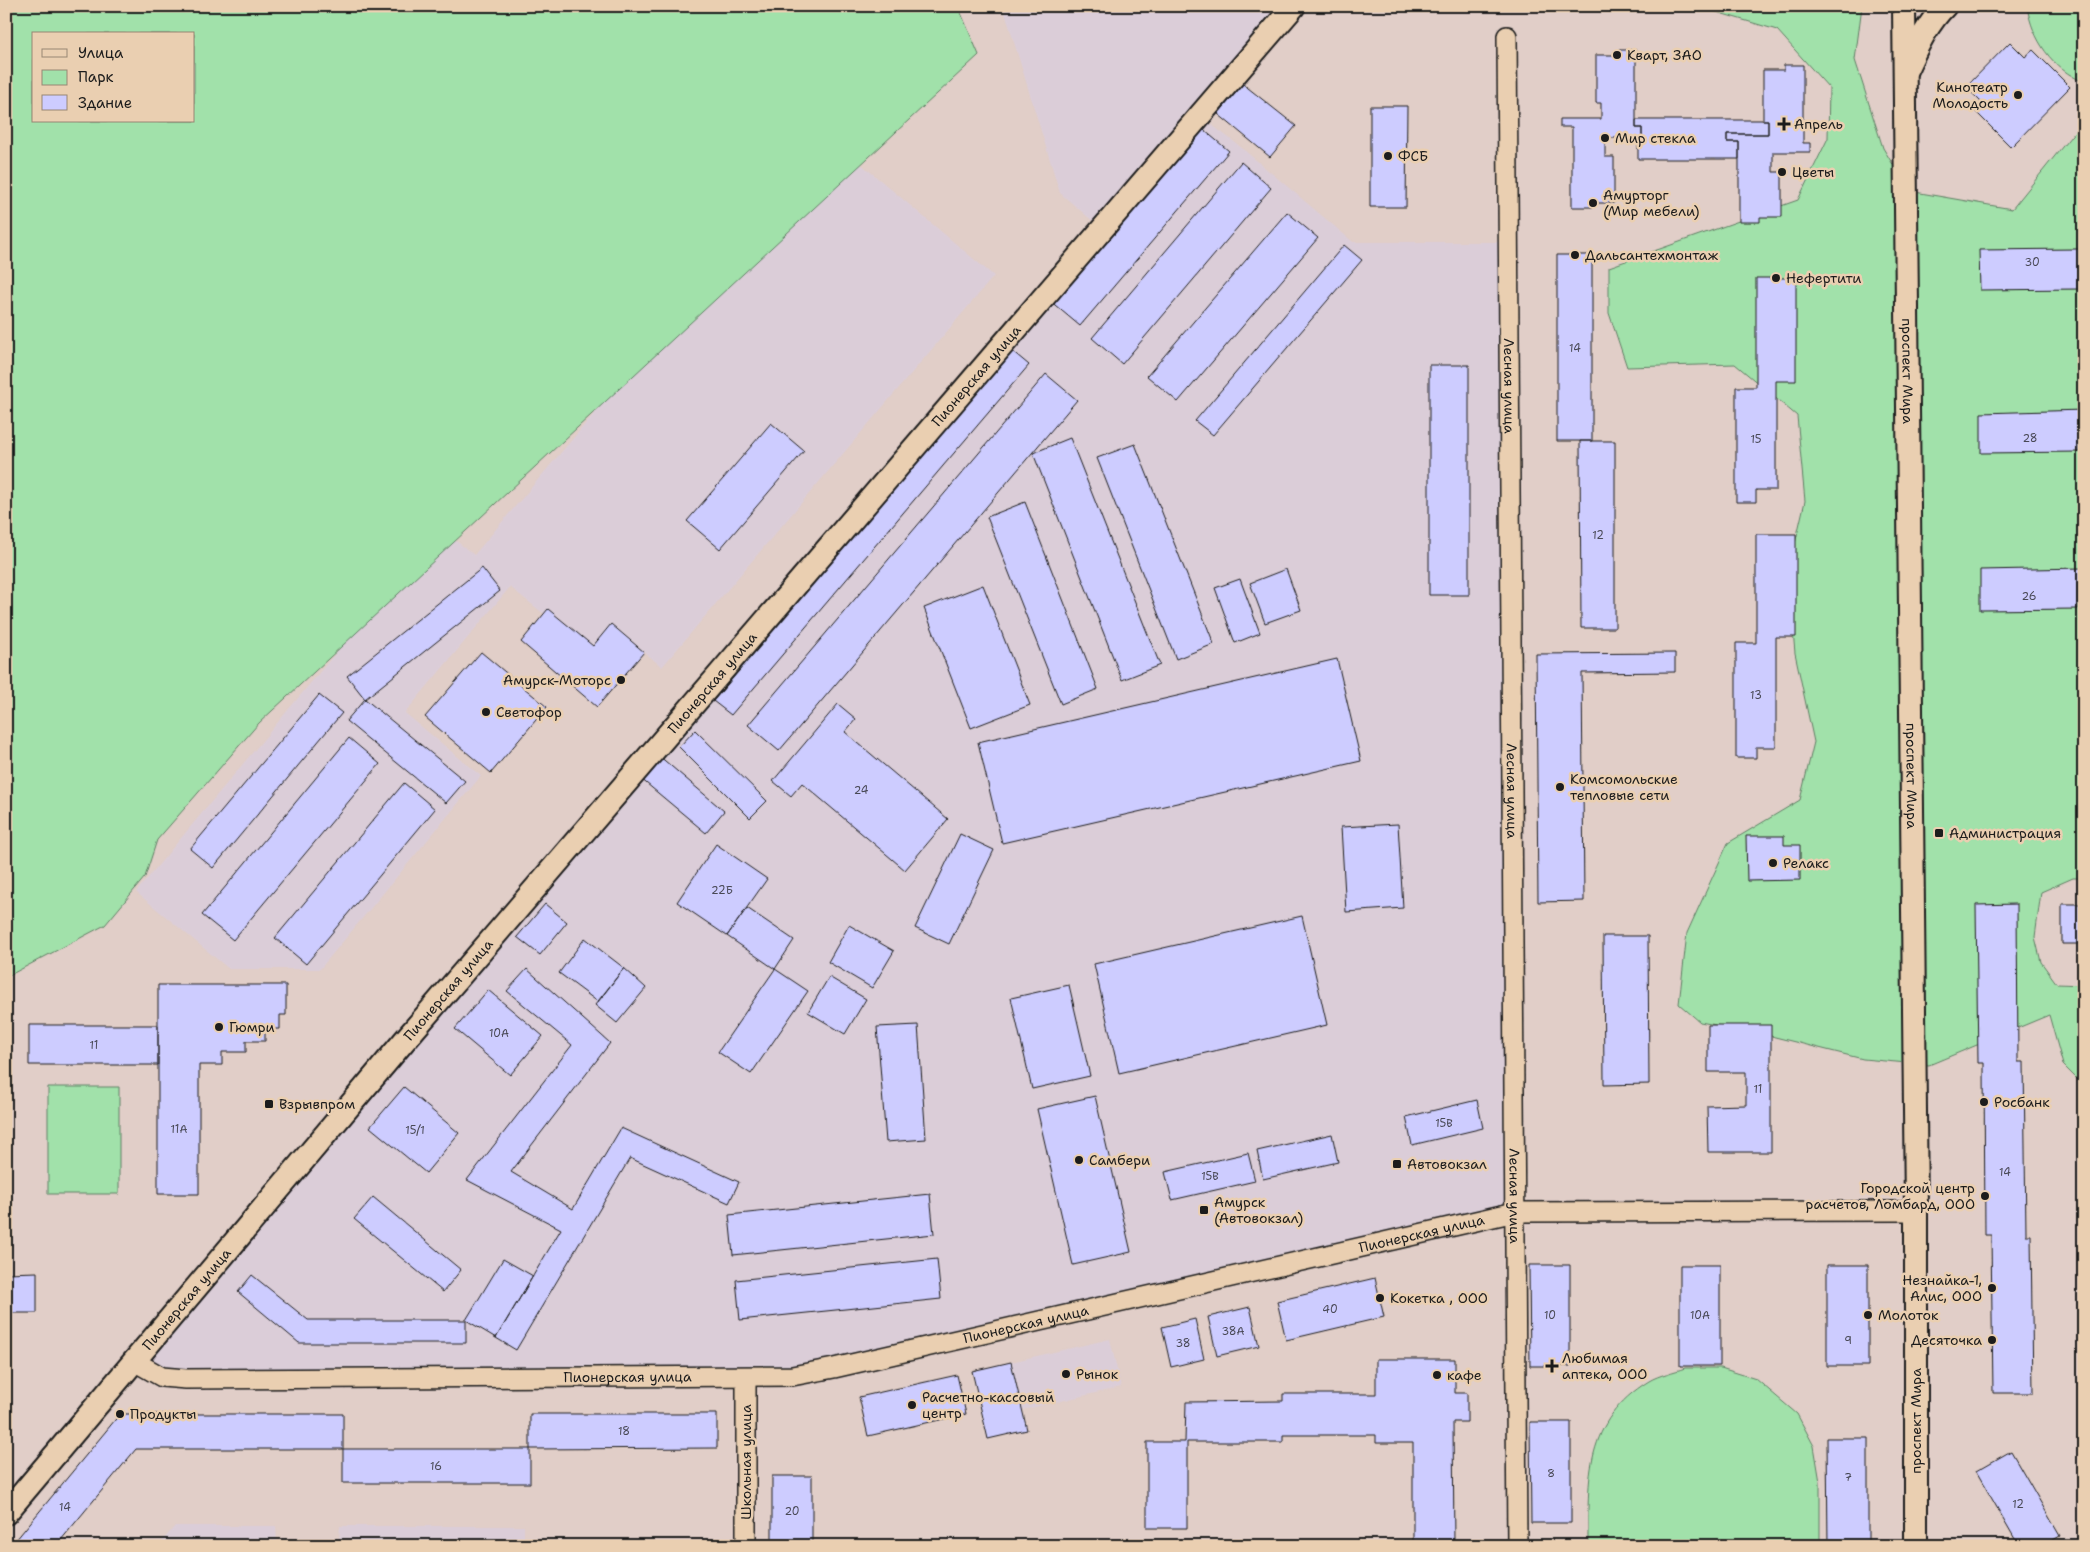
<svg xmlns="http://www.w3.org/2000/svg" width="2090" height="1552" viewBox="0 0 2090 1552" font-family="'Shantell Sans',sans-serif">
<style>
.built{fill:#dbcdd8}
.green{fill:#a1e1aa;stroke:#5e7e63;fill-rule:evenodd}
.building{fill:#cdccff;stroke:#1c1c1c}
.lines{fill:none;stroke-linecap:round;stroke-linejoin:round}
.minor-casing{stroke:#1c1c1c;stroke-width:22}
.tertiary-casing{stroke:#1c1c1c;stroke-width:26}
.minor{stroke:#eacfb1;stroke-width:19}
.tertiary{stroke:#eacfb1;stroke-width:22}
.poi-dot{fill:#1c1c1c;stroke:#eacfb1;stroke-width:2}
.labels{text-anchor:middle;stroke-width:5;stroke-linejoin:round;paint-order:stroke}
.number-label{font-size:11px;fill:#484855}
.poi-label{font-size:14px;fill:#1c1c1c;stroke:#eacfb1;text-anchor:start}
.street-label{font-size:14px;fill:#1c1c1c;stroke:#eacfb1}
</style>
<rect width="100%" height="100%" fill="#e1cec8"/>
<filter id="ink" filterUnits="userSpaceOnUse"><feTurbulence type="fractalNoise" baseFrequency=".02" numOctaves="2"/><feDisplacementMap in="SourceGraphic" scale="10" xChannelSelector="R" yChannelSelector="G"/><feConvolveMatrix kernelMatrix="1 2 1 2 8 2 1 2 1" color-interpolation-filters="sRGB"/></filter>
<g filter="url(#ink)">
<!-- built -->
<path class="built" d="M1003,6h291l-94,110 37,28 116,98h155l7,970 -681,156 -648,11 -47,-13 963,-1137 -42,-36z
M829,137l165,139 -332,391 -51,-43 -18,22 -44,-36 -5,4 -34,-27 -105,126 76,63 -161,193h-91l-93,-77 304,-364 34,27z
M1110,1339l11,48 -99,23 -11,-48z
M175,1526h101l1,18h62l1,-18h184v20h-366z"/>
<!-- green -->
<path class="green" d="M6,6h952l21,49 -720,668 -102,117 -12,37 -40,48 -99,52zM34,34h160v87h-160z
M1696,6h166l-7,54 28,88 26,43 103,18 72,-89v758h-11l-32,14 -6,45 6,25 16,22 27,1v101l-21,-21 -14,-50 -120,50 -66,-6 -104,-26 -59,-11 -21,-18 8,-71 41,-90 72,-43 14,-58 -19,-89 -7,-79 17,-73 -8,-85 -62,-52 -108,3 -18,-54v-46l189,-67 30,-62 1,-50 -52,-58z
M2027,6h57v76c-32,-13 -52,-43 -57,-76z
M48,1087h71v107h-71z
M1685,1368h36l35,11 41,35 17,32 6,36v64h-232c0,-68 -4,-125 61,-165 10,-6 25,-9 36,-13z"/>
<!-- building -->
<path class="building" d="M2010,42l15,15 8,-7 37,37 -59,60 -37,-37 7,-8 -15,-15z
M1617,50h19v78h6v10h-37v19h9v46h-21v4h-21v-80h-12v-8h41v-16h-5v-48h21z
M1784,65h19v78h7v9h-37v20h9v45h-22v5h-21v-80h-12v-8h41v-14h-5v-50h21z
M1243,84l53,42 -26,31 -52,-43z
M1370,106h37l-1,101h-36z
M1636,120h132v14h-41v8h12v17h-101v-21h4v-10h-6z
M1198,125l31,26 -149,175 -31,-26z
M1241,162l30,26 -149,176 -30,-26z
M1287,212l31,26 -140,164 -31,-26z
M1344,245l18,15 -149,175 -18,-14z
M2084,247v26l-6,3v13l-98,1 -1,-40 98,-1z
M1557,255h35v186h-35z
M1756,278h40v103h-20v109h-20v12h-20v-115h20z
M1011,350l18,15 -298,350 -18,-14z
M1429,365h40v230h-40z
M1046,374l31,26 -298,351 -31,-26z
M2084,410v13l-5,2v27l-98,1v-40z
M771,423l33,28 -84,98 -33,-28z
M1070,438l90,227 -38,15 -89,-227z
M1580,441h35v187h-34z
M1135,444l79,200 -38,15 -79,-201z
M1025,502l73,187 -37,15 -74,-187z
M1756,534h40v103h-20v110h-20v11h-20v-115h20z
M482,568l18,23 -135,108 -18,-23z
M2083,568l1,13 -6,1v27l-98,1v-40z
M1286,569l15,41 -36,13 -15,-40z
M1240,579l20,54 -25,10 -20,-55z
M983,585l47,120 -59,23 -47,-120z
M548,609l45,37 18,-22 33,28 -47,55 -76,-65z
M481,652l66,55 -56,66 -66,-56z
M1675,653v19l-93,1 2,228 -46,1 -2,-248z
M1337,659l24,102 -359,82 -24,-101z
M319,695l23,18 -129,155 -23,-19z
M365,699l100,82 -19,22 -100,-82z
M838,704l18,15 -11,13 103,87 -43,51 -103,-87 -11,13 -18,-15z
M695,730l72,71 -17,17 -71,-71z
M349,738l31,26 -147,176 -31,-25z
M658,755l66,56 -18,22 -66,-55z
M404,783l31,26 -129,155 -31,-26z
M1398,824l5,84 -57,4 -5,-85z
M960,834l34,16 -45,94 -34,-16z
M1746,836h38v9h16v35l-53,1z
M716,844l51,35 -40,57 -50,-34z
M545,904l22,18 -27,33 -23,-18z
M2017,904l1,158h6l2,173h5l2,158h-40l-2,-158h-6l-1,-172h-6l-2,-158z
M2062,904h22v40h-22z
M747,908l47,32 -19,29 -48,-33z
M1302,916l25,109 -208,48 -25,-109z
M849,925l45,26 -22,37 -44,-26z
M1603,936h45l1,148 -45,1z
M585,938l39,30 -26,34 -39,-29z
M624,968l22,20 -29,35 -22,-18z
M527,969l83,74 -99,129 62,37 48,-81 118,54 -10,21 -99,-45 -114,192 -20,-12 65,-109 -94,-49 105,-135 -65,-54z
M775,969l33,22 -57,83 -33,-22z
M829,977l37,22 -21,35 -37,-22z
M158,985h128v30h-6v14h-15v12h-19v11h-24v13h-23v129h-41z
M1069,985l21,91 -58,13 -21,-91z
M488,990l55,46 -33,39 -55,-46z
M29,1025h129v40h-129z
M918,1025l8,114 -40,3 -9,-115z
M1708,1025h63v127h-63l-1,-46 39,-1v-33h-38z
M404,1087l55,46 -33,40 -56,-46z
M1095,1096l36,156 -58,13 -36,-156z
M1477,1100l6,28 -71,17 -6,-28z
M1332,1134l6,28 -75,17 -6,-28z
M1248,1153l7,28 -83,19 -7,-28z
M930,1194l4,40 -201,21 -4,-40z
M373,1197l88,73 -18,22 -89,-73z
M503,1259l30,17 -37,62 -30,-18z
M937,1259l4,40 -201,21 -4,-40z
M1529,1265h41v101h-40z
M1680,1265h40v101h-40z
M1827,1265h41v101h-41z
M37,1272v41h-31v-40z
M252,1275l56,45h158v23h-167l-61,-51z
M1375,1278l9,39 -98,23 -9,-39z
M1250,1307l9,39 -42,10 -9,-39z
M1195,1319l9,40 -33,8 -9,-40z
M1376,1359h79v34h12v29h-14l1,124h-41v-103h-37v-8h-93v7h-96v86h-40v-86h38l1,-40 97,-1v-7h93z
M1011,1362l16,68 -39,9 -16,-68z
M957,1375l9,39 -98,22 -9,-39z
M120,1414h223v35h-207l-80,97h-45z
M530,1414h187v34l-187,1z
M1530,1422h41v101h-40z
M1827,1438h41v108h-40z
M343,1449h187v34h-187z
M2011,1451l49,85 -17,10h-24l-43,-75z
M772,1476h40v70h-40z"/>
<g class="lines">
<defs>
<g id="minor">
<path id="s1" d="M1507,36l10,1510"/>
<path id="s2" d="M134,1361l28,16 24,2 606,-3 42,-8 681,-156 401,-1"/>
<path d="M746,1377v169"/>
</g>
<g id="tertiary">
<path id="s3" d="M1904,6l12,1205v335"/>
<path d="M1906,70c11,-23 21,-46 39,-64"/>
<path id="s4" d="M6,1513l399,-473 889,-1034"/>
</g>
</defs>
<!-- minor casing -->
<use href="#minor" class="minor-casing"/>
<!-- tertiary casing -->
<use href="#tertiary" class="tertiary-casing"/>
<!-- minor -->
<use href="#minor" class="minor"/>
<!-- tertiary -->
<use href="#tertiary" class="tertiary"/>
</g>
</g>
<!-- markers -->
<g class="poi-dot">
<circle cx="1617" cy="55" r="5"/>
<circle cx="2018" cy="95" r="5"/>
<path d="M1781.5 116.5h5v5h5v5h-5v5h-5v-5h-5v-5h5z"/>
<circle cx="1605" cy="138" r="5"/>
<circle cx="1388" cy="156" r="5"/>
<circle cx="1782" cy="172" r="5"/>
<circle cx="1593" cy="203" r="5"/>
<circle cx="1575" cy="255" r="5"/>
<circle cx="1776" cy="278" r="5"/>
<circle cx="621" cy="680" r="5"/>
<circle cx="486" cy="712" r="5"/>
<circle cx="1560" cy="787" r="5"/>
<rect x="1934" y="828" width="10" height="10" rx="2.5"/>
<circle cx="1773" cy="863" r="5"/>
<circle cx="219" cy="1027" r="5"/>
<circle cx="1984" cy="1102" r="5"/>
<rect x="264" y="1099" width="10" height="10" rx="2.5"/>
<circle cx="1079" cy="1160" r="5"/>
<rect x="1392" y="1159" width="10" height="10" rx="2.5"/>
<circle cx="1985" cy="1196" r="5"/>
<rect x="1199" y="1205" width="10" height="10" rx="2.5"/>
<circle cx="1992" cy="1288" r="5"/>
<circle cx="1380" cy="1298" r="5"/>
<circle cx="1868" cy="1315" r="5"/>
<circle cx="1992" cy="1340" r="5"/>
<path d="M1549.5 1358.5h5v5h5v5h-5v5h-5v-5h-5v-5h5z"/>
<circle cx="1066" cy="1374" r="5"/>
<circle cx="1437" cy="1375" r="5"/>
<circle cx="912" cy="1405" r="5"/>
<circle cx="120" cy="1414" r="5"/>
</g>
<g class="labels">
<!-- number labels -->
<g class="number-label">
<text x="2032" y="266">30</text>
<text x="1575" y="352">14</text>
<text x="2030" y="442">28</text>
<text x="1756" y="443">15</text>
<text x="1598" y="539">12</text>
<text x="2029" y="600">26</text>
<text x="1756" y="699">13</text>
<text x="861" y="794">24</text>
<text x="722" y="894">22Б</text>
<text x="499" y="1037">10А</text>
<text x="94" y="1049">11</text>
<text x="1758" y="1093">11</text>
<text x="1444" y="1127">15В</text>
<text x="179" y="1133">11А</text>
<text x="415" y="1134">15/1</text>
<text x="2005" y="1176">14</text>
<text x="1210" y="1180">15В</text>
<text x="1330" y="1313">40</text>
<text x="1550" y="1319">10</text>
<text x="1700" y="1319">10А</text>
<text x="1233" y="1335">38А</text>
<text x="1848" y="1344">9</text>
<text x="1183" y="1347">38</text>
<text x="624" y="1435">18</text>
<text x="436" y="1470">16</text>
<text x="1551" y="1477">8</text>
<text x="1848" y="1481">7</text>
<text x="2018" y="1508">12</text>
<text x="65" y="1511">14</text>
<text x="792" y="1515">20</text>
</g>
<!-- poi labels -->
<g class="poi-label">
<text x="1627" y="60">Кварт, ЗАО</text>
<text x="2008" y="92" text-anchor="end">Кинотеатр<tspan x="2008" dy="16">Молодость</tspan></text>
<text x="1794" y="129">Апрель</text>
<text x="1615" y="143">Мир стекла</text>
<text x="1398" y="161">ФСБ</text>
<text x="1792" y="177">Цветы</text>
<text x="1603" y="200">Амурторг<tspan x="1603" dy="16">(Мир мебели)</tspan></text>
<text x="1585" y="260">Дальсантехмонтаж</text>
<text x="1786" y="283">Нефертити</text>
<text x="611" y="685" text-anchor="end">Амурск-Моторс</text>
<text x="496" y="717">Светофор</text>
<text x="1570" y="784">Комсомольские<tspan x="1570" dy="16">тепловые сети</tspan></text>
<text x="1949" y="838">Администрация</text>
<text x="1783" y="868">Релакс</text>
<text x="229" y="1032">Гюмри</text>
<text x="1994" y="1107">Росбанк</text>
<text x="279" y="1109">Взрывпром</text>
<text x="1089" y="1165">Самбери</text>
<text x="1407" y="1169">Автовокзал</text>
<text x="1975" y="1193" text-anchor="end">Городской центр<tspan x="1975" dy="16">расчетов, Ломбард, ООО</tspan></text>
<text x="1214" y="1207">Амурск<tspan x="1214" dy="16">(Автовокзал)</tspan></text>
<text x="1982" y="1285" text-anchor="end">Незнайка-1,<tspan x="1982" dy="16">Алис, ООО</tspan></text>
<text x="1390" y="1303">Кокетка , ООО</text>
<text x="1878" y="1320">Молоток</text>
<text x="1982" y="1345" text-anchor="end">Десяточка</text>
<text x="1562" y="1363">Любимая<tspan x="1562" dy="16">аптека, ООО</tspan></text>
<text x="1076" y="1379">Рынок</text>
<text x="1447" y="1380">кафе</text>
<text x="922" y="1402">Расчетно-кассовый<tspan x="922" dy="16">центр</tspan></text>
<text x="130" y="1419">Продукты</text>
</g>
<!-- street labels -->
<g class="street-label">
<text dy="5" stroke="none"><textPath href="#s3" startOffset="365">проспект Мира</textPath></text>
<text dy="5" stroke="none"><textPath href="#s4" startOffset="1495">Пионерская улица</textPath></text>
<text dy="5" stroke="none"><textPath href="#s1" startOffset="350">Лесная улица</textPath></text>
<text dy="5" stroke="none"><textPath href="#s4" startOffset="1090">Пионерская улица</textPath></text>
<text dy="5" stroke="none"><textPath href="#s3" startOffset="770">проспект Мира</textPath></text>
<text dy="5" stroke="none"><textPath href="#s1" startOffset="755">Лесная улица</textPath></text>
<text dy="5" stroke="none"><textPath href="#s4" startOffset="685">Пионерская улица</textPath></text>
<text dy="5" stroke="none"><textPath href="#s1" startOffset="1160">Лесная улица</textPath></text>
<text dy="5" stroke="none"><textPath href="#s2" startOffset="1308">Пионерская улица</textPath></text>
<text dy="5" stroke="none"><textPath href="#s4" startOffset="280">Пионерская улица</textPath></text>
<text dy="5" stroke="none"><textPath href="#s2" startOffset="902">Пионерская улица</textPath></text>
<text dy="5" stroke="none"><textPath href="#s2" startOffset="498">Пионерская улица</textPath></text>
<text transform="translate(1916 1421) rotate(-90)" y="5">проспект Мира</text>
<text transform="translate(746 1462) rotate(-90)" y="5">Школьная улица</text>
</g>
</g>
<!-- margin -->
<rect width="2090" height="1552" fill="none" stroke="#eacfb1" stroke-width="25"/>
<rect x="12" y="12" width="2065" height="1527" fill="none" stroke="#1c1c1c" stroke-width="2" filter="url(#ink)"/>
<!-- legend -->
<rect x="32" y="32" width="162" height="90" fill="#eacfb1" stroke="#988775"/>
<rect x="42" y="49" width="25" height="8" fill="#eacfb1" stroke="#988775"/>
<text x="78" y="58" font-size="15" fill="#1c1c1c">Улица</text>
<rect x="42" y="70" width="25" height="15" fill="#a1e1aa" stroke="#988775"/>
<text x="78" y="82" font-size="15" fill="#1c1c1c">Парк</text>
<rect x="42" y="95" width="25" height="15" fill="#cdccff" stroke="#988775"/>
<text x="78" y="108" font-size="15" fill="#1c1c1c">Здание</text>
</svg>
